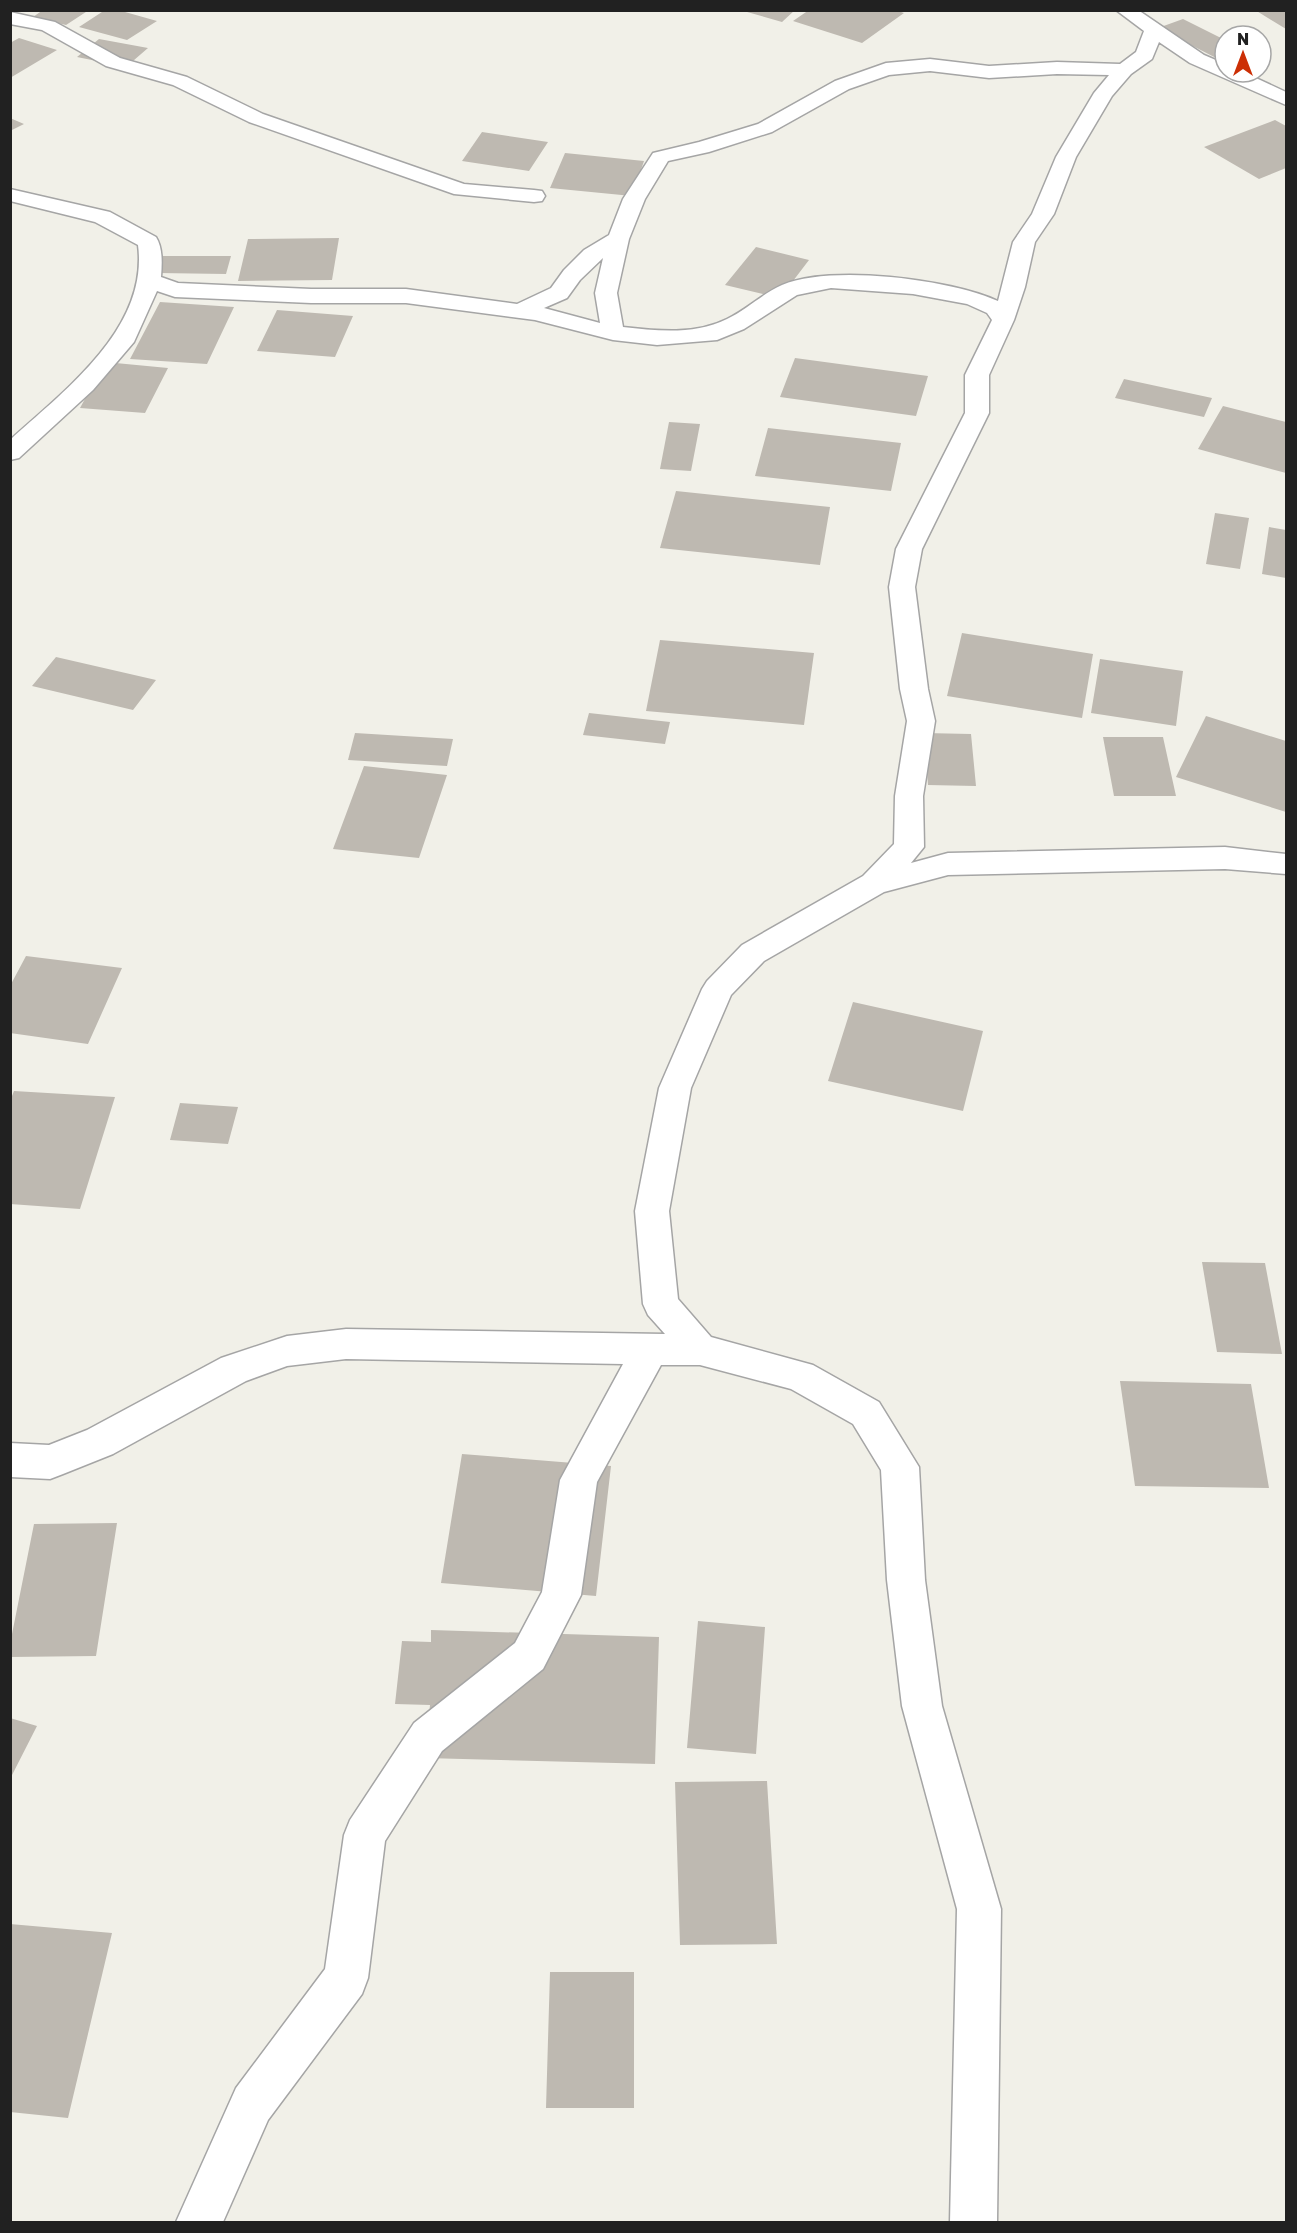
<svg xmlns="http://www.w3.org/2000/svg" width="1297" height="2233" viewBox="0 0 1297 2233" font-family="'Golos Text',sans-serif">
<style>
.building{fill:#beb9b1}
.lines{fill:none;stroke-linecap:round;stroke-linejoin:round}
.minor-casing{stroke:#a5a5a5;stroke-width:3}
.minor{fill:#fff;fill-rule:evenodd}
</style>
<rect width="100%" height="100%" fill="#f1f0e8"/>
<!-- building -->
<path class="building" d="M43,10h46l-23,15 -33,-8z
M105,10h13l39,11 -30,19 -48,-13z
M740,10h55l-13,12z
M809,10h86l9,3 -42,30 -69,-22z
M1255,10h31v19z
M1183,19l42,21v18l-5,2 -62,-32z
M19,38l38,12 -47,28v-35z
M99,39l49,9 -22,19 -49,-10z
M10,118l14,6 -14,7z
M1275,120l11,6v42l-27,11 -55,-32z
M482,132l66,10 -19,29 -67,-10z
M565,153l79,8 -12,35 -82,-8z
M339,238l-7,42 -94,1 10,-42z
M756,247l53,13 -29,38 -55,-13z
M163,256h68l-5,18 -68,-1z
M160,302l74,5 -27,57 -77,-5z
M277,310l76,6 -18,41 -78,-6z
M795,358l133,18 -12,40 -136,-19z
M105,362l63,6 -23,45 -65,-5z
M1124,379l88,19 -8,19 -89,-19z
M1223,406l63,16v51l-88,-24z
M669,422l31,2 -9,47 -31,-2z
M768,428l133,15 -10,48 -136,-15z
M676,491l154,16 -10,58 -160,-17z
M1215,513l34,5 -9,51 -34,-5z
M1269,527l17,3v48l-24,-4z
M962,633l131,21 -11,64 -135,-22z
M660,640l154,13 -10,72 -158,-14z
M56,657l100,23 -23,30 -101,-24z
M1100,659l83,12 -7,55 -85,-13z
M589,713l81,9 -5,22 -82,-9z
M1206,716l80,25v71l-110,-35z
M355,733l98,6 -6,27 -99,-6z
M924,733l47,1 5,52 -48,-1z
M1103,737h60l13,59h-62z
M364,766l83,9 -28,83 -86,-9z
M26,956l96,12 -34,76 -78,-11v-47z
M853,1002l130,29 -20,80 -135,-30z
M14,1091l101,6 -35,112 -70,-5v-103z
M180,1103l58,4 -10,37 -58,-4z
M1202,1262l63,1 17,91 -65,-2z
M1120,1381l131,3 18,104 -134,-2z
M462,1454l149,12 -15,130 -155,-13z
M117,1523l-21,133 -86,1v-13l24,-120z
M698,1621l67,6 -9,127 -69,-6z
M431,1630l228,7 -4,127 -230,-6 5,-53 -35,-1 7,-63 29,1z
M10,1718l27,8 -27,53z
M767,1781l10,163 -97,1 -5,-163z
M10,1924l102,9 -44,185 -58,-6z
M550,1972h84v136h-88z"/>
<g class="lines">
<defs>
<path id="minor" d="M1116,10h22l66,45 21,9v8h18l43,20v13l-96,-42 -31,-21 -7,17 -21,15 -19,22 -36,61 -22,57 -19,28 -10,45 -11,33 -25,55v38l-67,136 -7,38 13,102 7,32 -12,75 1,51 -13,16 37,-10 277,-6 61,7v20l-61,-5 -277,6 -64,17 -120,69 -33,34 -40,93 -22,123 9,88 33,38 102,28 66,37 40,65 6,113 17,126 59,203 -4,313h-47l7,-313 -55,-203 -15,-126 -6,-110 -28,-46 -62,-35 -91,-24h-39l-64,117 -16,113 -38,74 -101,82 -57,90 -17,137 -6,16 -94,126 -45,102h-47l60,-134 89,-119 19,-134 6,-15 64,-97 101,-80 27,-51 18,-112 63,-116 -277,-5 -59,7 -41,15 -133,73 -50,20 -13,5 -40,-2v-34l39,2 38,-15 134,-72 66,-22 59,-7 319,5 -17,-19 -5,-11 -8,-93 24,-123 43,-99 5,-8 35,-36 121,-69 31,-32 1,-48 12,-75 -7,-32 -11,-102 7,-38 69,-136v-38l27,-55 -5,-7 -20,-9 -54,-10 -82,-6 -34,7 -53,34 -27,11 -60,5 -44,-5 -78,-20 -129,-17h-95l-136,-6 -18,-6 -23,51 -41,48 -74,68 -9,2v-20c55,-50 139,-112 128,-195l-43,-23 -85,-21v-12l100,23 46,25c7,11 6,27 5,40l17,6 133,6h95l111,15 34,-16 13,-18 20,-20 25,-15 14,-36 30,-46 46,-11 59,-18 77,-43 51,-18 44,-4 59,7 68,-4 63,2 16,-12 8,-21zM930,71l59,7 68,-4 52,1 -15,18 -38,64 -24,57 -19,28 -15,59c-48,-22 -168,-37 -216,-16 -20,9 -36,25 -55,34 -32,16 -69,12 -104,8l-6,-34 12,-54 16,-40 23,-38 41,-9 63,-20 77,-43 40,-14zM603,258l-8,35 5,30 -56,-15 23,-10 13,-18z
M10,12l45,10 65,36 67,19 76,37 201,70 70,6 8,1 3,5 -3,5 -8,1 -80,-8 -205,-72 -76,-37 -67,-19 -64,-36 -32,-6z"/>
</defs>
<!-- minor casing -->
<use href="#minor" class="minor-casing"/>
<!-- minor -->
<use href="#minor" class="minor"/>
</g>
<!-- border -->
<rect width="1297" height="2233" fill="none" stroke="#212121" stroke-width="24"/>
<!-- north arrow -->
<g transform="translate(1243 54)"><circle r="28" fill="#ffffff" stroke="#a6a6a6" stroke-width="1.5"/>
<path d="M0-4.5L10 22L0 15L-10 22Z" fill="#cc2f05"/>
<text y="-9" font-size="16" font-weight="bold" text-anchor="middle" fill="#212121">N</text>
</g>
</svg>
